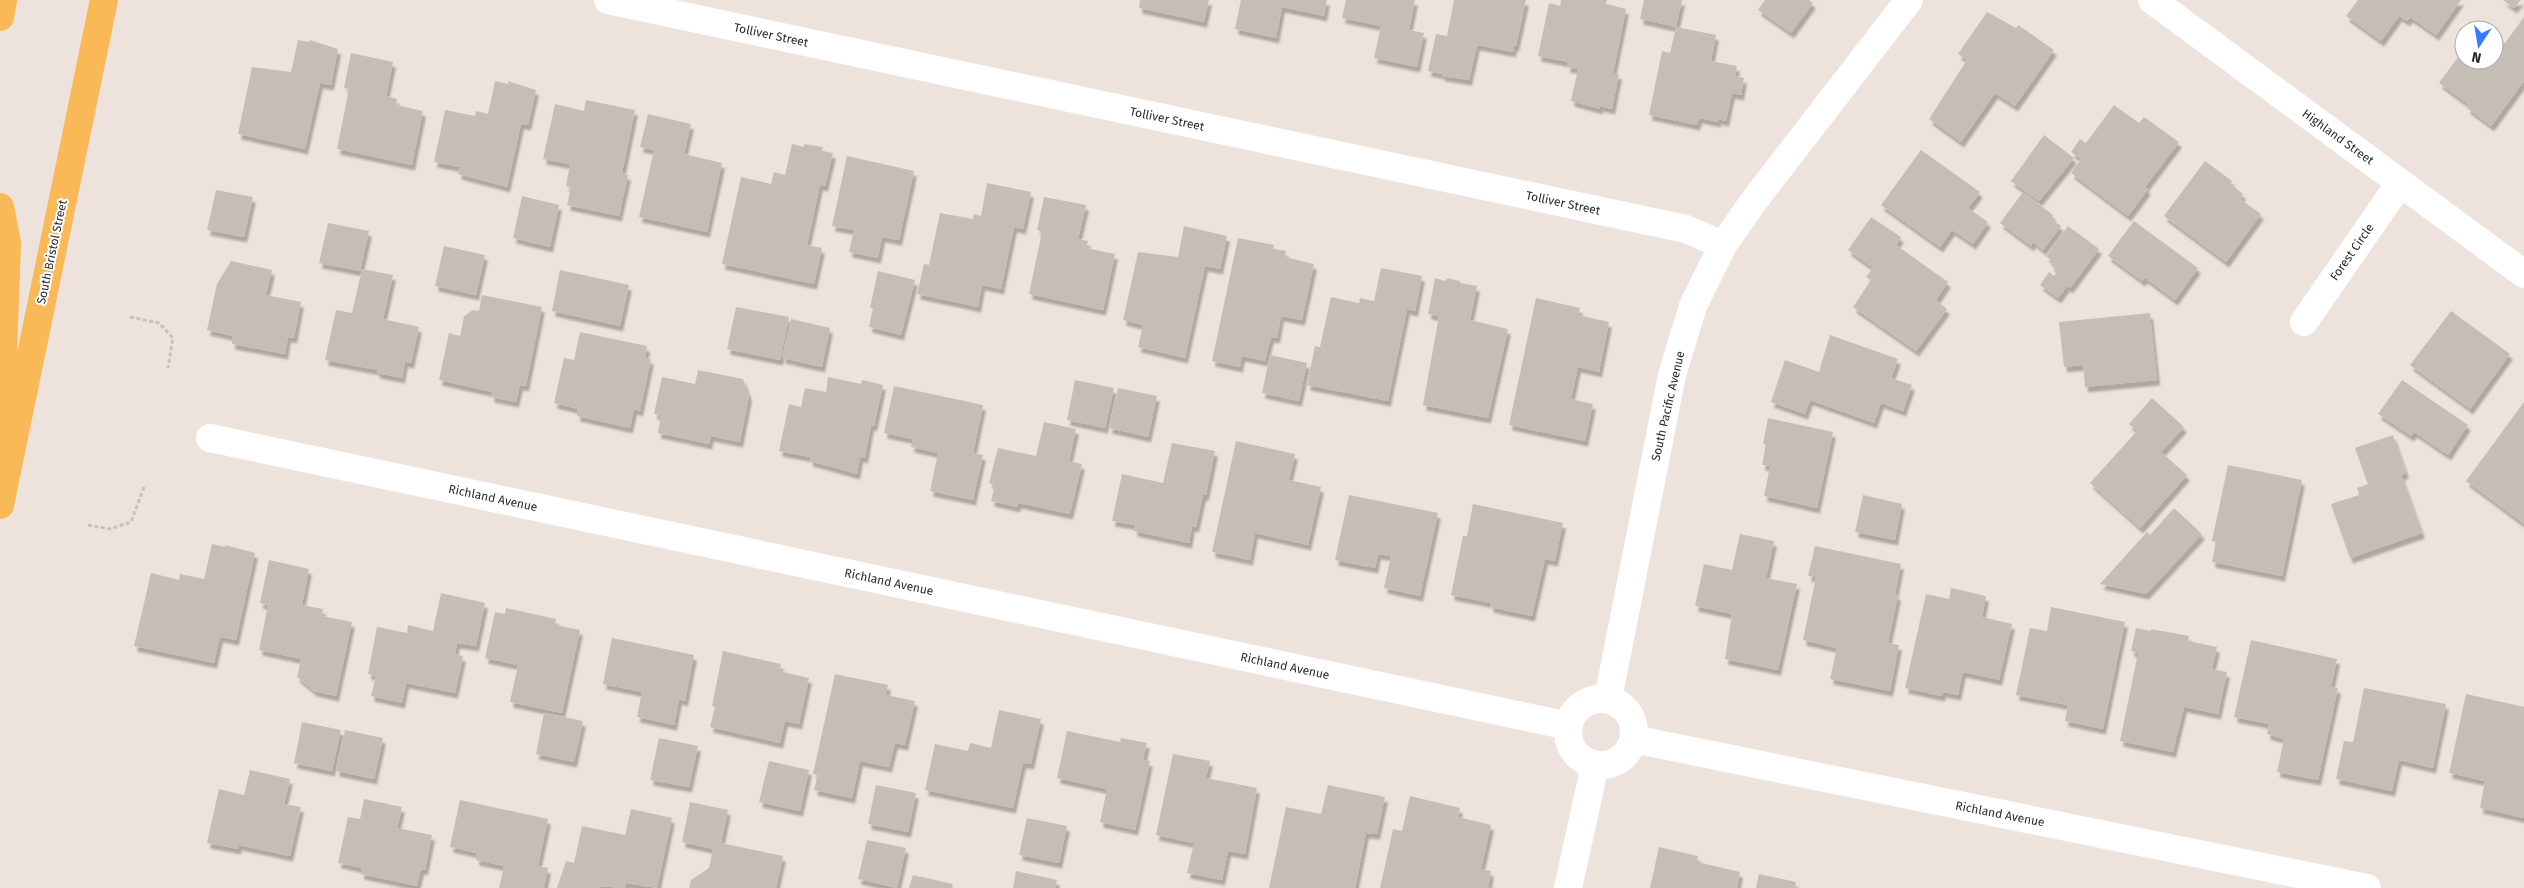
<svg xmlns="http://www.w3.org/2000/svg" width="2524" height="888" viewBox="0 0 2524 888" font-family="'Fira Sans',sans-serif">
<style>
.building{fill:#c5beb7;filter:url(#shadow)}
.lines{fill:none;stroke-linecap:round;stroke-linejoin:round}
.path{stroke:#c3c3c3;stroke-width:3;stroke-dasharray:4 2.5;stroke-linecap:butt}
.street{stroke:#fff;stroke-width:28}
.primary{stroke:#f8b956;stroke-width:28}
.labels{text-anchor:middle;stroke-width:4;stroke-linejoin:round;paint-order:stroke}
.street-label{font-size:12px;fill:#2a2a2a;stroke:#fff}
</style>
<defs>
<filter id="shadow"><feDropShadow dx="3" dy="5.5" stdDeviation="1" flood-color="#0004"/></filter>
</defs>
<rect width="100%" height="100%" fill="#ede3dc"/>
<!-- building -->
<path class="building" d="M1140,0h69l-5,22 -65,-14z
M1241,0h86l-3,16 -42,-9 -6,31 -41,-9z
M1346,0h69l-6,30 15,3 -7,34 -43,-9 7,-32 -39,-8z
M1454,0h72l-10,46h-2l-1,6 -36,-7 -8,35 -27,-4v-2l-14,-3 8,-37 11,2z
M1561,0h46l-1,4 20,5 -13,64 6,1 -7,35 -12,-3v3l-29,-8 7,-32 -11,-2 1,-5 -30,-6 11,-53 11,3z
M1644,0h38l-6,27 40,8 -5,26 26,5 -2,10 9,2 -3,17 -9,-2 -6,28 -8,-2v3l-19,-4 -2,7 -48,-10 13,-64 8,2 6,-26 -36,-8z
M1765,0h44l4,3 -22,30 -33,-23z
M2358,0h103l-25,35 -26,-18 -3,4 -8,-5 -18,25 -35,-25z
M2503,0h18l-7,8z
M1987,12l29,16 2,-3 36,25 -39,56 -20,-13 -34,49 -32,-23 38,-59 -9,-6z
M2524,17v64l-33,45 -24,-18 2,-3 -30,-22 25,-34v11h30v-25l11,8z
M298,40l11,2 1,-2 28,9 -7,36 -11,-2 -15,66 -67,-15 14,-67 39,5z
M351,53l42,9 -7,34 11,3 -1,6 27,6 -11,54 -75,-16 12,-60 -5,-1z
M495,81l13,3v-3l28,9 -8,35 -7,-1 -14,63 -49,-13 2,-7 -26,-5 11,-52 30,6 1,-5 12,3z
M586,100l49,10 -13,63 6,2 -9,41 -52,-11 4,-18 -5,-1 4,-22 -27,-5 12,-55 29,7z
M2114,105l25,18 5,-6 35,25 -34,45 3,2 -20,27 -57,-43 10,-14 -10,-7 9,-13 6,4z
M648,114l43,10 -7,30 38,9 -15,69 -68,-15 15,-67 -14,-3z
M2044,135l30,23 -35,43 -28,-20z
M792,144l12,3v-3l19,3 -1,4 11,2 -8,33 -5,-1 -13,60 15,3 -8,36 -92,-20 19,-87 30,7 3,-12 11,3z
M1921,150l59,42 -12,16 20,14 -15,22 -21,-14 -12,17 -59,-42z
M847,156l67,15 -15,69 -17,-3 -4,21 -29,-6 5,-22 -22,-4z
M2205,161l27,20 -2,3 13,10 -3,5 21,15 -35,48 -62,-46z
M987,183l44,9 -8,37 -9,-2 -13,62 -19,-4 -4,22 -61,-13 7,-30 5,1 11,-52 33,6 1,-5 7,2z
M216,190l37,7 -9,40 -37,-7z
M2023,192l30,23 -2,4 10,7 -18,24 -10,-8 -2,4 -31,-23z
M522,196l37,9 -9,42 -37,-9z
M1044,197l42,8 -8,34 10,2 -2,7 29,6 -12,56 -74,-16 13,-62 -5,-2z
M1871,217l30,20 -5,8 52,37 -12,18 11,9 -31,42 -63,-44 18,-27 -5,-3 7,-9 -25,-18z
M2134,221l64,47 -23,32 -30,-22 -3,3 -34,-25z
M328,223l41,8 -9,40 -41,-8z
M1184,226l43,10 -7,33 -15,-3 -20,92 -47,-11 5,-22 -20,-5 15,-68 40,5z
M2068,226l31,23 -29,39 -3,-2 -9,12 -18,-13 9,-13 5,4 4,-5 -7,-6 2,-3 -7,-6z
M1238,238l36,7 -1,4 13,2 -1,6 29,7 -12,56 -21,-4 -4,22 -6,-1 -6,24 -23,-5 -2,11 -28,-6z
M444,246l41,9 -9,40 -41,-9z
M231,261l41,9 -6,25 35,7 -7,36 -6,-1 -3,17 -53,-10 1,-8 -26,-6 10,-46z
M1381,268l41,8 -7,35 -8,-2 -19,92 -81,-16 8,-39 5,1 11,-50 28,6 1,-5 14,3z
M362,269l31,6 -10,44 36,8 -8,36 -6,-1 -3,16 -25,-5v-3l-52,-10 11,-50 16,3z
M560,270l69,15 -9,41 -68,-15z
M878,271l37,9 -14,55 -32,-8 4,-19h-3z
M1435,278l11,3 1,-3 13,3v2l17,3 -7,34 38,9 -20,89 -65,-13 16,-89 -11,-2z
M482,295l60,12 -16,79 -6,-1 -4,17 -25,-5 1,-5 -53,-12 10,-47 11,3 4,-20 9,-6 6,1z
M1536,298l44,10 -2,7 31,7 -10,50 -21,-5 -7,32 22,5 -8,37 -76,-16z
M736,307l53,10 -9,43 -53,-11z
M2451,311l59,43 -40,55 -60,-44z
M2150,313l7,67 -72,7 -2,-22 -19,2 -5,-45z
M791,319l39,9 -8,39 -40,-9z
M580,332l67,14 -2,12 6,1 -11,52 -6,-2 -4,19 -53,-12 1,-7 -24,-6 10,-45 10,2z
M1830,335l68,24 -7,19 21,7 -9,26 -22,-8 -7,20 -64,-23 -5,14 -34,-12 14,-42 34,12z
M1270,355l37,8 -8,38 -37,-8z
M698,370l45,9 6,17 -9,46 -29,-6 -2,8 -51,-11 3,-18 -7,-1 8,-37 33,7z
M828,377l33,7 1,-4 21,5 -9,41 -3,-1 -6,33 -5,-1 -3,17 -47,-13v-4l-31,-6 10,-47 12,3 4,-19 21,4z
M1075,380l39,8 -9,40 -38,-8z
M2402,380l66,45 -20,30 -34,-23 -3,4 -33,-22z
M894,386l89,19 -10,48 10,2 -10,45 -43,-9 8,-38 -27,-6 2,-8 -29,-6z
M1118,388l39,8 -9,41 -39,-9z
M2152,398l32,29 -23,25 26,23 -47,53 -50,-45 47,-52 -8,-7z
M2524,402v122l-58,-43z
M1768,418l65,14 -16,76 -53,-12 6,-30 -8,-1 4,-21h-3z
M1044,422l32,7 -7,32 13,3 -12,50 -52,-11 -1,4 -26,-6 4,-16 -6,-2 9,-35 38,8z
M2393,435l13,38 -5,2 21,58 -72,25 -19,-54 28,-9 -2,-7 11,-4 -13,-36z
M1236,441l59,13 -6,26 32,7 -13,58 -53,-12 -5,27 -38,-8z
M1172,443l43,8 -9,44h-3l-7,32 -4,-1 -3,17 -55,-12 1,-6 -23,-4 10,-47 41,9z
M2228,465l74,15 -20,96 -70,-14 4,-20 -4,-1z
M1349,495l89,18 -18,83 -36,-8 7,-32 -13,-2 -3,14 -40,-8z
M1863,495l39,9 -7,36 -40,-8z
M1473,504l90,19 -8,38 -10,-2 -13,57 -42,-9 1,-4 -40,-8 12,-59h4z
M2174,508l28,26 -56,60 -46,-10 47,-52 3,3z
M1740,534l34,7 -8,37 31,6 -19,86 -53,-11 7,-45 -37,-8 9,-42 28,6z
M212,544l13,3v-2l30,8 -19,87 -16,-3 -6,26 -80,-17 17,-73 28,7 1,-6 24,5z
M1815,546l86,18 -6,30 3,1 -10,48 11,2 -9,46 -60,-12 7,-31 -34,-8 13,-63 -8,-1z
M269,560l40,9 -7,36 21,4 -1,7 30,6 -16,74 -22,-5 -17,-14 4,-18 -42,-9 9,-45 -8,-2z
M1951,588l35,8 -4,21 30,7 -13,56 -36,-8 -5,23 -15,-3 -1,4 -37,-8 21,-94 23,5z
M441,593l44,10 -9,43 -19,-3 -2,11 8,2 -8,37 -49,-10 -4,20 -31,-7 5,-20 -8,-2 9,-47 30,6 1,-8 25,6z
M2051,607l74,15 -22,107 -38,-8 3,-16 -52,-10 14,-67 17,3z
M506,608l50,11 -1,6 25,5 -18,83 -52,-11 8,-37 -33,-7 10,-46 10,2z
M2136,628l15,3v-2l38,7 -1,5 29,6 -5,22 15,3 -9,42 -34,-7 -11,45 -53,-11 18,-88 -7,-2z
M612,638l82,17 -9,46 -6,-2 -5,26 -37,-8 5,-25 -39,-8z
M2251,640l86,19 -6,28 7,1 -20,92 -41,-8 7,-33 -17,-5 2,-10 -35,-7z
M723,651l58,13 -2,7 30,7 -10,46 -14,-3 -5,22 -70,-16 5,-20 -3,-1z
M835,674l53,11 -2,10 29,6 -10,44 -10,-2 -6,24 -29,-6 -8,37 -38,-8 4,-15 -5,-1z
M2364,688l82,16 -13,64 -34,-8 -7,31 -56,-12 8,-38 9,1z
M2466,694l58,13v111l-44,-10 5,-27 -36,-8z
M999,710l42,9 -10,45 -8,-1 -10,45 -88,-18 10,-46 33,7 2,-8 21,5z
M544,713l39,8 -9,41 -38,-8z
M302,722l39,8 -9,41 -38,-8z
M345,730l38,8 -9,41 -38,-8z
M1067,731l53,11 1,-4 26,5 -4,17 7,1 -15,69 -35,-8 7,-33 -50,-11z
M659,738l39,8 -9,41 -39,-7z
M1173,754l37,7 -4,17 51,10 -12,66 -17,-3 -6,29 -35,-7 7,-30 -38,-8z
M769,761l40,9 -9,41 -41,-9z
M250,770l40,9 -6,25 17,3 -11,49 -51,-11 -1,4 -31,-6 12,-54 25,6z
M876,785l40,8 -8,39 -40,-8z
M1328,785l57,12 -8,37 -11,-1 -11,55h-86l17,-81 35,7z
M1410,796l50,12 -2,9 33,8 -10,44 10,2 -3,17h-108l13,-59 9,2z
M364,799l38,8 -5,21 35,7 -7,35 -4,-1 -4,17 -56,-12 1,-6 -24,-5 10,-46 12,2z
M460,800l88,19 -10,47 10,2 -4,20h-45l5,-22 -28,-6 1,-7 -27,-6z
M690,802l38,8 -7,33 62,13 -7,32h-87l2,-8 18,-12 4,-19 -31,-7z
M631,809l41,9 -15,70 -31,-5 -1,5 -24,-2v2h-44l9,-27 8,2 8,-37 43,9z
M1027,818l40,8 -8,37 -40,-8z
M867,840l39,8 -9,40 -39,-9z
M1659,847l39,9 -1,6 43,10 -3,16h-87z
M1016,871l41,9 -2,8h-42z
M1759,874l37,8 -1,6h-39z
M913,875l40,9 -1,4h-43z"/>
<g class="lines">
<!-- path -->
<path class="path" d="M130,317l29,6 14,15 -5,30
M88,525l22,4 21,-7 13,-35"/>
<!-- street -->
<path class="street" d="M608,0l1078,229 37,16
M2152,0l372,274
M2304,322l96,-139
M210,438l1359,288
M1608,699l64,-324 21,-69 30,-61 33,-47 153,-198
M1568 732a33 33 0 1 1 66 0a33 33 0 1 1-66 0Z
M1633,739l734,149
M1568,888l27,-123"/>
<!-- primary -->
<path class="primary" d="M0,17l3,-17
M0,207l7,36 -7,195
M0,505l104,-505"/>
</g>
<g class="labels">
<!-- street labels -->
<g class="street-label">
<text transform="translate(771 35) rotate(12)" y="4">Tolliver Street</text>
<text transform="translate(1167 119) rotate(12)" y="4">Tolliver Street</text>
<text transform="translate(2338 137) rotate(36)" y="4">Highland Street</text>
<text transform="translate(1563 203) rotate(12)" y="4">Tolliver Street</text>
<text transform="translate(52 252) rotate(-78)" y="4">South Bristol Street</text>
<text transform="translate(2352 252) rotate(-55)" y="4">Forest Circle</text>
<text transform="translate(1668 406) rotate(-77)" y="4">South Pacific Avenue</text>
<text transform="translate(493 498) rotate(12)" y="4">Richland Avenue</text>
<text transform="translate(889 582) rotate(12)" y="4">Richland Avenue</text>
<text transform="translate(1285 666) rotate(12)" y="4">Richland Avenue</text>
<text transform="translate(2000 814) rotate(11)" y="4">Richland Avenue</text>
</g>
</g>
<!-- north arrow -->
<g transform="translate(2479 45) rotate(192)"><circle r="24" fill="#ffffff" stroke="#aaaaaa"/>
<path d="M0-4L9 19L0 12L-9 19Z" fill="#377bff"/>
<text y="-8" font-size="14" font-weight="bold" text-anchor="middle" fill="#2a2a2a">N</text>
</g>
</svg>
